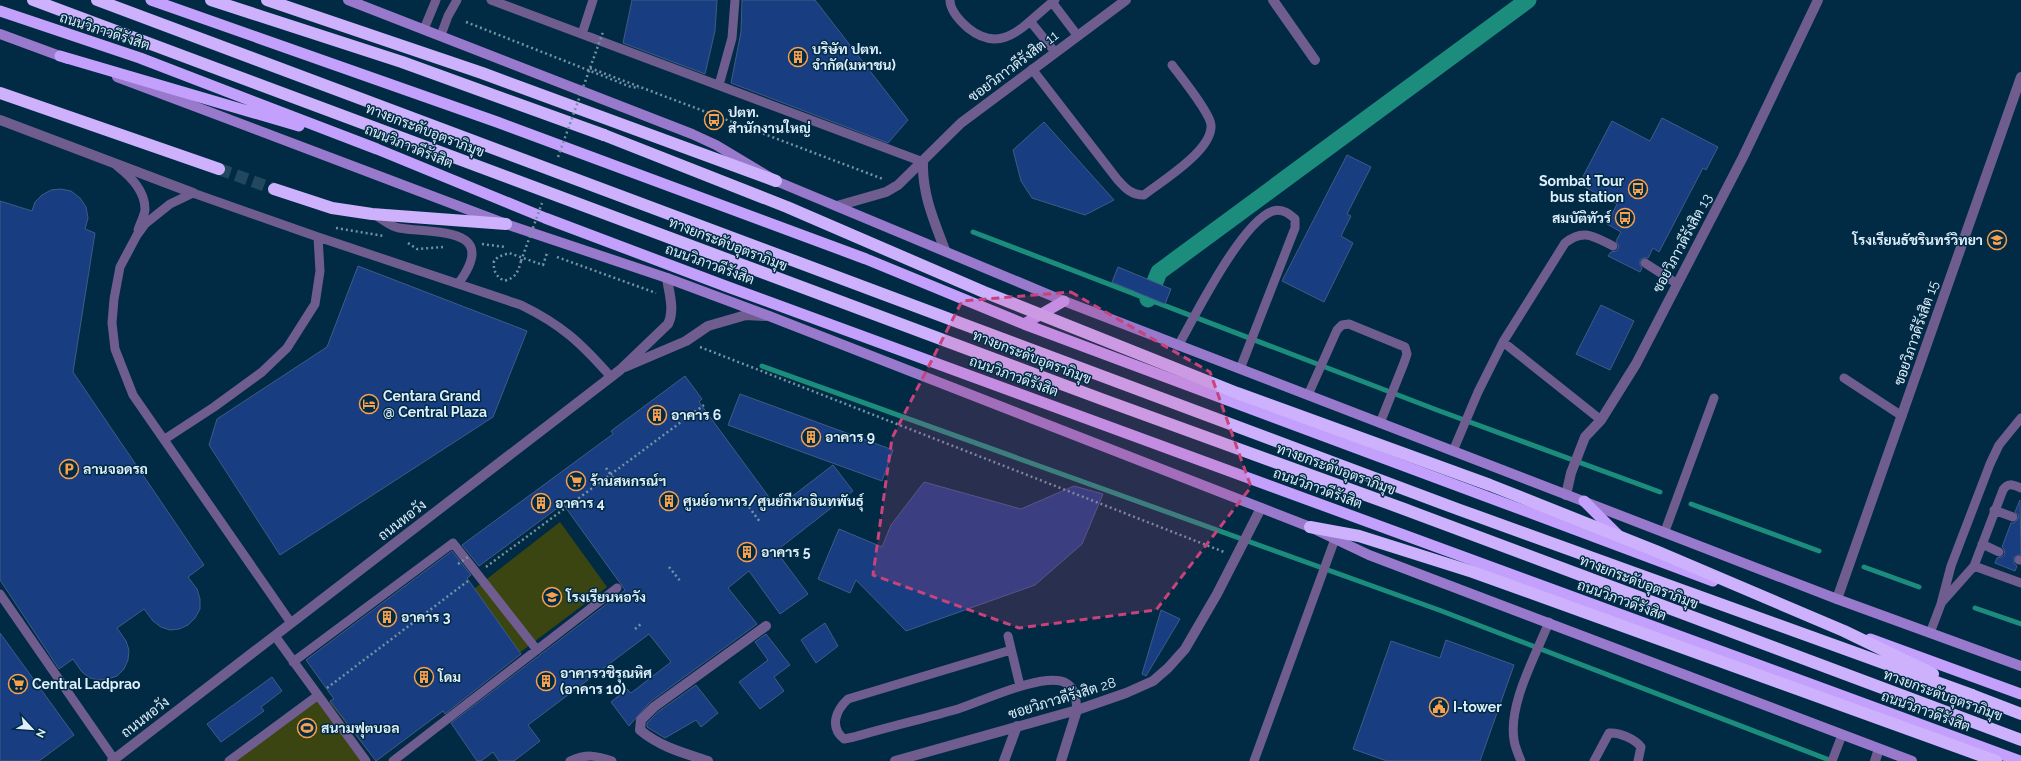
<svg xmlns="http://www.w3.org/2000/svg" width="2021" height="761" viewBox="0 0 2021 761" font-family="Raleway,Sarabun,sans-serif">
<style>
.green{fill:#3a4512}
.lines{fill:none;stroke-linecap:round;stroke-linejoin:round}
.stream{stroke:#1c8c7d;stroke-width:5}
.canal{stroke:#1c8c7d;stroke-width:17}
.building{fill:#183e81;stroke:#415a87}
.motorway-tunnel{stroke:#22485f;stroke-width:12;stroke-dasharray:12 6;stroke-linecap:butt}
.path{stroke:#7592a4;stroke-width:2.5;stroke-dasharray:2 3;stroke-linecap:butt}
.service{stroke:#705d90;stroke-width:9}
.minor{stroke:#705d90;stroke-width:10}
.secondary{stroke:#9979cb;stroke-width:10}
.trunk{stroke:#c3a0fb;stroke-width:11}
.motorway{stroke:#cdb1fd;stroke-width:12}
.path-bridge{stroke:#7592a4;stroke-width:2.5;stroke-dasharray:2 3;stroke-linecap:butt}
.motorway-bridge{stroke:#cdb1fd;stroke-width:12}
.marked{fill:#c8437b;fill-opacity:0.2;stroke:#c8437b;stroke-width:3;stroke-dasharray:8 5;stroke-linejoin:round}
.labels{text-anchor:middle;stroke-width:3;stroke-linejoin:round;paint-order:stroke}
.street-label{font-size:14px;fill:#deeefa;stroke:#012b44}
.poi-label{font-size:14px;font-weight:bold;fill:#deeefa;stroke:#012b44;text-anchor:start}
</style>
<rect width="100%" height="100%" fill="#012b44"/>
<!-- green -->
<path class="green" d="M560,522l47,65 -231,174 -47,-59z
M317,696l47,65h-135z"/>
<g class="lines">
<!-- stream -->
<path class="stream" d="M973,232l464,178 223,82
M762,366l677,244 393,151
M1691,504l128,47
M1864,567l55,20
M1975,608l46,16"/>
<!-- canal -->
<path class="canal" d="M1148,299l11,-27 369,-272"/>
</g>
<!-- building -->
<path class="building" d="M632,0h85l-2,31 -10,43 -82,-31z
M742,0h73l93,120 -20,23 -157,-60 10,-51z
M1662,118l56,29 -12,23 -3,-2 -44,84 -6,-4 -5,10h-5l-3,2v5l2,3 -2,4 -32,-16 3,-4 6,-1 2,-5 -3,-5 5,-9 -14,-8 10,-20 -38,-20 33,-63 38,20z
M1044,122l70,78 -29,15 -53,-17 -11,-17 -8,-31z
M1347,155l24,12 -24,47 4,2 -10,20 12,7 -29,59 -42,-21z
M61,189l10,2 9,7 6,9 2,11 -3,11 10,4 -22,139 131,193 -16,12 9,12 3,10v10l-5,9 -7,7 -9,4 -9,1 -9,-3 -8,-6 -9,-12 -27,19 9,13 3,9 -1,10 -4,9 -7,7 -9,3 -9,1 -9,-2 -8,-6 -9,-13 -14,10 -59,-89v-379l32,10 3,-9 7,-7 9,-5z
M358,266l169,65 -34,86 -213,138 -71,-110 8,-26 110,-72z
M1118,267l53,22 -6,15 -53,-22z
M1601,305l33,16 -24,49 -34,-16z
M685,376l17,23 -3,3 78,106 56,-43 20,26 -77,60 32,43 -28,20 -31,-43 -21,17 29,36 -107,78 -21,24 -18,-24 16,-13 4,4 40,-31 -22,-28 -121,91 12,16 -26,20h-15l-6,-9 -12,9h-4l-26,-38 174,-133 -62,-86 -84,62 -17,-21 151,-111 -2,-3z
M740,394l153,56 -11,31 -154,-56z
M924,482l97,27 53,-23 29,8 -21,50 -47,41 -129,46 -50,-51 -6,13 -32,-14 21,-50 43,18 9,-22z
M2020,500l1,54 -7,3v6l3,3 -2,5 -20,-8 2,-5 5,-1 3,-3 -1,-5 -2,-2 9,-24h3l4,-4 1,-3 -4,-4z
M452,551l19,24 -4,3 54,76 -76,60 -2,-3 -67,50 -46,-60 4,-2 -28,-39z
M1161,610l19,9 -34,57 -4,-2z
M825,623l13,23 -22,17 -15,-23z
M0,633l74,102 -35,26h-39z
M766,634l24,31 -16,12 10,14 -24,18 -21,-27 29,-22 -13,-18z
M1446,640l68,25 -34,96h-93l-34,-12 38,-108 49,17z
M272,677l10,14 -21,16 3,4 -43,31 -14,-18z
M696,685l22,28 -17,14 -5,-7 -31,18 -18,-11v-4l11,-11z"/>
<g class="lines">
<!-- motorway-tunnel -->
<path class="motorway-tunnel" d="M219,169l55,20"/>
<!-- path -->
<path class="path" d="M466,22l165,65 8,1
M590,68l293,111
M336,228l48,8
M408,243l9,6 26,-2
M482,244l23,3
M557,257l99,36
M521,261c-3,12 -6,17 -17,20 -8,-5 -11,-10 -10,-20l4,-4 11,-4 34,12 4,-12 2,1
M700,347l524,205
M749,507l11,15
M486,567l218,-162
M669,567l12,15
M635,629l6,-5
M327,688l141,-107"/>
<!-- service -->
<path class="service" d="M491,0l432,162
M950,0c0,10 10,21 18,28 36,29 58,-6 87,-28
M1052,2l25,33
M1030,21l25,31
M424,29l12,-29
M582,34l11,-34
M441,35l7,-19 9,-16
M1032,69l85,110c8,9 14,16 27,16 18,-14 69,-45 67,-70 -1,-12 -30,-48 -39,-60
M719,85l13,-47 3,-38
M117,166c13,10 28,24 28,43 0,6 -5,14 -7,21
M375,215c7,4 16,12 24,13 36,6 102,-2 59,56
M1645,263l31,20
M1503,342l98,78
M1178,346c17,-30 64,-125 95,-135 9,-3 16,2 22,8v9l-55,141
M1844,378l58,38
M1308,395l29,-65 5,-5 7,-1 56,23 2,7 -3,9 -24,60
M165,439l49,-32 48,-35 25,-24 28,-44 5,-33 -2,-34
M1453,451l25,-59 25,-50 62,-99c19,-15 29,-6 48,3
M2021,488c-8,-3 -13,-6 -18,2l-29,76 47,17
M1994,510l19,7
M1665,531l49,-133
M1982,544l17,8
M2019,560h2
M0,594l114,165
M1942,602l32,-36
M291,623l-158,-228 -18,-46 -3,-26 2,-24 6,-32 17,-32 8,-11 25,-20 23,-11 125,44 203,68c41,20 60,38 90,72
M1930,633l11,-29 10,-38 39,-102 9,-19 22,-27
M275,636l91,125
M1008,636l12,50
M1011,650l-163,49c-12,11 -19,28 -4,40l10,-2c34,-10 69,-18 104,-28 22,-7 87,-38 108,-26 10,5 10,18 11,27
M293,662l160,-119 84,107
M229,761l88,-65
M393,761l224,-173
M570,761c16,-7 26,-6 42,0
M1254,761l81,-222
M1521,761c-3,-7 -6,-14 -7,-21 -6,-36 22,-85 35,-118
M1594,761l15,-28c10,-1 26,6 32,14l-3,14
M1832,761l10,-26"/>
<!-- minor -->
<path class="minor" d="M1273,0l42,60
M0,120l193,73
M923,162c-1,32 11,59 22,88
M837,206l49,-14 12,-7 63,-62 165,-123
M625,367l61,-26 22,-15 38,-11 19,1
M1566,495l5,-22 14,-36 16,-17 35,-56 107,-207 75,-157
M1837,599l184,-522
M112,761l508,-391 48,-46c7,-14 1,-31 -1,-46
M708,761c-24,-8 -48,-14 -68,-31l1,-10 13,-13 112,-81
M895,761l182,-51 49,-17 27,-12 15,-13 17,-19 32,-55 44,-86
M1004,761l13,-35
M1061,761l16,-51
M1875,761l4,-12"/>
<!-- secondary -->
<path class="secondary" d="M348,0l344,134 24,11 60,36 288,120 773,298 184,67
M0,34l68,25
M117,77l389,147 161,54 102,38 541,211 59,28 543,206"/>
<!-- trunk -->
<path class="trunk" d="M151,0l346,122 369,137 158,65 689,257
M0,11l140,47 237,91 168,69 183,69 1292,474
M60,56l239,70
M1024,324l40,-23
M1584,501l35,35
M1870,639l151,55"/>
<!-- motorway -->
<path class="motorway" d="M211,0l191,62 202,73
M267,0l215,73 294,108
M0,93l219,76
M274,189l58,19 40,6 134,10
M1310,527l49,9 114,36 523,189
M1972,695l49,19"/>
<!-- path-bridge -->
<path class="path-bridge" d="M558,157l45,-125
M521,261l21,-58
M606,468l8,11
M458,564l10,-7"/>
<!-- motorway-bridge -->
<path class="motorway-bridge" d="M33,0l1071,400 300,109 617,231
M97,0l1363,510 512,185
M604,135l183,72 197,85 253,101 253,92 166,66 188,80 89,43"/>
</g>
<!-- marked area -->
<path class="marked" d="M1071,292l139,80 41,115 -95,123 -137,18 -146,-53 19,-137 70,-137z"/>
<!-- icons -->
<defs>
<symbol id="building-ring" viewBox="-11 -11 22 22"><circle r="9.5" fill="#012b44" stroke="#f9a04c" stroke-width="1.5"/><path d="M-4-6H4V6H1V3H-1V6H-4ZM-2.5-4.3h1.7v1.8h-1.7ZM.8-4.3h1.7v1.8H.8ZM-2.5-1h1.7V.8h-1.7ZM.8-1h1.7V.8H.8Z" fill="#f9a04c"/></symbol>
<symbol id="bus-ring" viewBox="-11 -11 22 22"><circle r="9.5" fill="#012b44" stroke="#f9a04c" stroke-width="1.5"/><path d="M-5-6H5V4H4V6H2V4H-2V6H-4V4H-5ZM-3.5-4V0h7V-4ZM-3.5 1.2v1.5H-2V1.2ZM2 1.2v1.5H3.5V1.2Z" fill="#f9a04c"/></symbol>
<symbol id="school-ring" viewBox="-11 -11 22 22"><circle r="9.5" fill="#012b44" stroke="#f9a04c" stroke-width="1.5"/><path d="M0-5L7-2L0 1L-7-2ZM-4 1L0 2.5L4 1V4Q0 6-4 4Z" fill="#f9a04c"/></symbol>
<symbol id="hotel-ring" viewBox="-11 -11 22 22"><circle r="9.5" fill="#012b44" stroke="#f9a04c" stroke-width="1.5"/><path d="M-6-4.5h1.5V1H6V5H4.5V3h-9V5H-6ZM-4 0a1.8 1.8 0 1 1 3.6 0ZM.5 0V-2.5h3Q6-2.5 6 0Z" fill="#f9a04c"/></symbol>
<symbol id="parking-ring" viewBox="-11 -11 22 22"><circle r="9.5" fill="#012b44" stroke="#f9a04c" stroke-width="1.5"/><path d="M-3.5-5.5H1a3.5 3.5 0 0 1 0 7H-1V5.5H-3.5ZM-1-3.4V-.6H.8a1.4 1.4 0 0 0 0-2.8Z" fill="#f9a04c"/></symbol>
<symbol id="supermarket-ring" viewBox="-11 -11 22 22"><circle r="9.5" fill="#012b44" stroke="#f9a04c" stroke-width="1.5"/><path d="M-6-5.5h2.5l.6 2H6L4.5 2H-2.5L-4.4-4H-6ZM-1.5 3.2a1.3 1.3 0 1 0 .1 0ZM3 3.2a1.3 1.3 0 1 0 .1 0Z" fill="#f9a04c"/></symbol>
<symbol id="civic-ring" viewBox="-11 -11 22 22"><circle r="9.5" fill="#012b44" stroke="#f9a04c" stroke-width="1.5"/><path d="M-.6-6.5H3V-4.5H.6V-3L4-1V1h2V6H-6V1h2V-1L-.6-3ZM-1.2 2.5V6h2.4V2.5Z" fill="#f9a04c"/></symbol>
<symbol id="stadium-ring" viewBox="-11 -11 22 22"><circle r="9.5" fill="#012b44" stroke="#f9a04c" stroke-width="1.5"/><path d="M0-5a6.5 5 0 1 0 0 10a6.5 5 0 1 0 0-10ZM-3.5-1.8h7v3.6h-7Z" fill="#f9a04c"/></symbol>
</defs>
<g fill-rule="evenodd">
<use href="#building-ring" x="787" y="46" width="22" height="22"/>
<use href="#bus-ring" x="703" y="109" width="22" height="22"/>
<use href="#bus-ring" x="1627" y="178" width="22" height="22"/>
<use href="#bus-ring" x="1614" y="207" width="22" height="22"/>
<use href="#school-ring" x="1986" y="229" width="22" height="22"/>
<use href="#hotel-ring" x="358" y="393" width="22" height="22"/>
<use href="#building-ring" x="646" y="404" width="22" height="22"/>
<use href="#building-ring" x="800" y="426" width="22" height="22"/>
<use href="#parking-ring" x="58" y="458" width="22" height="22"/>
<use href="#supermarket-ring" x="565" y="470" width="22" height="22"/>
<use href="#building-ring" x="658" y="490" width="22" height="22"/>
<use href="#building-ring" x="530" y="492" width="22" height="22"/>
<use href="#building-ring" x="736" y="541" width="22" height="22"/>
<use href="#school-ring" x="541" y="586" width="22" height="22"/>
<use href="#building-ring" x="376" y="606" width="22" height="22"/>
<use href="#building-ring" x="413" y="666" width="22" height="22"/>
<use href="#building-ring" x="535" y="670" width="22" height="22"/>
<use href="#supermarket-ring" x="7" y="673" width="22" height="22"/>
<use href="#civic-ring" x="1428" y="696" width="22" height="22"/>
<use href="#stadium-ring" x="296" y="717" width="22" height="22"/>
</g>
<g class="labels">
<!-- street labels -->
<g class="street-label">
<text transform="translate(105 31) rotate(18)" y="5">ถนนวิภาวดีรังสิต</text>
<text transform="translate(1013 66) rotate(-37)" y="5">ซอยวิภาวดีรังสิต 11</text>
<text transform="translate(425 130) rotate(21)" y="5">ทางยกระดับอุตราภิมุข</text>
<text transform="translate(409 146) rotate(22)" y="5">ถนนวิภาวดีรังสิต</text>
<text transform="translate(1682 243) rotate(-62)" y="5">ซอยวิภาวดีรังสิต 13</text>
<text transform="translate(728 244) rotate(21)" y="5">ทางยกระดับอุตราภิมุข</text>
<text transform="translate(710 264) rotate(20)" y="5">ถนนวิภาวดีรังสิต</text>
<text transform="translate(1916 333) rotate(-71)" y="5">ซอยวิภาวดีรังสิต 15</text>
<text transform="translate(1032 357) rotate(21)" y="5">ทางยกระดับอุตราภิมุข</text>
<text transform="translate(1014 376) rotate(20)" y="5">ถนนวิภาวดีรังสิต</text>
<text transform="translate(1336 469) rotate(20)" y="5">ทางยกระดับอุตราภิมุข</text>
<text transform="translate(1318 488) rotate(20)" y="5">ถนนวิภาวดีรังสิต</text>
<text transform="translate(402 520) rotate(-38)" y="5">ถนนหอวัง</text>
<text transform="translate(1639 582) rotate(21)" y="5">ทางยกระดับอุตราภิมุข</text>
<text transform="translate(1622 600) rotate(20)" y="5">ถนนวิภาวดีรังสิต</text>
<text transform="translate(1943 695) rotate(20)" y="5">ทางยกระดับอุตราภิมุข</text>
<text transform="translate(1062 698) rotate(-17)" y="5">ซอยวิภาวดีรังสิต 28</text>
<text transform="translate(1926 711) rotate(20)" y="5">ถนนวิภาวดีรังสิต</text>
<text transform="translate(145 717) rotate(-38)" y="5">ถนนหอวัง</text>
</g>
<!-- poi labels -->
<g class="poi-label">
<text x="812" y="54">บริษัท ปตท.<tspan x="812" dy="16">จำกัด(มหาชน)</tspan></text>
<text x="728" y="117">ปตท.<tspan x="728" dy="16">สำนักงานใหญ่</tspan></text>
<text x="1624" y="186" text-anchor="end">Sombat Tour<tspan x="1624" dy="16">bus station</tspan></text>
<text x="1611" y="223" text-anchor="end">สมบัติทัวร์</text>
<text x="1983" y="245" text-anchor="end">โรงเรียนธัชรินทร์วิทยา</text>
<text x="383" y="401">Centara Grand<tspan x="383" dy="16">@ Central Plaza</tspan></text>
<text x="671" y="420">อาคาร 6</text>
<text x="825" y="442">อาคาร 9</text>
<text x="83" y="474">ลานจอดรถ</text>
<text x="590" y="486">ร้านสหกรณ์ฯ</text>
<text x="683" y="506">ศูนย์อาหาร/ศูนย์กีฬาอินทพันธุ์</text>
<text x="555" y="508">อาคาร 4</text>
<text x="761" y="557">อาคาร 5</text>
<text x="566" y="602">โรงเรียนหอวัง</text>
<text x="401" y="622">อาคาร 3</text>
<text x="560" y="678">อาคารวชิรุณหิศ<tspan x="560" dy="16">(อาคาร 10)</tspan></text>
<text x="438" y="682">โดม</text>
<text x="32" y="689">Central Ladprao</text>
<text x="1453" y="712">I-tower</text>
<text x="321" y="733">สนามฟุตบอล</text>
</g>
</g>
<!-- north arrow -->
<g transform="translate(32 729) rotate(116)" stroke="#012b44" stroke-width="3" paint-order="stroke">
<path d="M0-3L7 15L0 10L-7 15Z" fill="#deeefa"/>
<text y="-6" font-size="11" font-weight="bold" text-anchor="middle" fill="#deeefa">N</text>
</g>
</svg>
